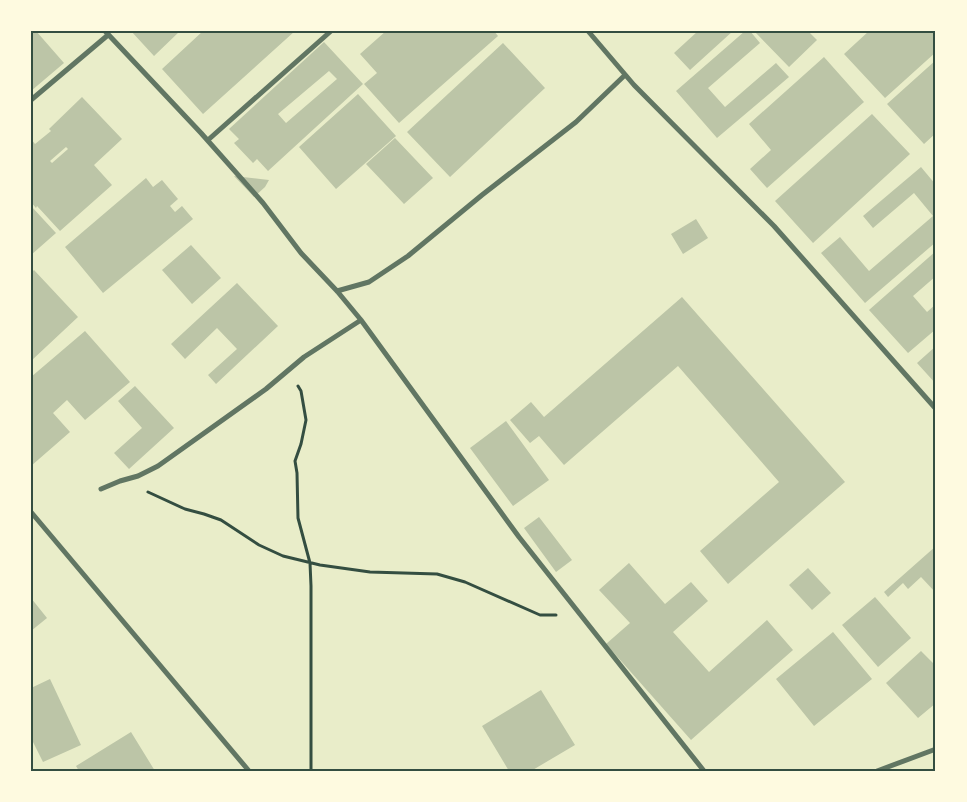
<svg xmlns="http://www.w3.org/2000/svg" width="967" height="802" viewBox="0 0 967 802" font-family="Cabin,sans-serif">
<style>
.building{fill:#bcc5a7;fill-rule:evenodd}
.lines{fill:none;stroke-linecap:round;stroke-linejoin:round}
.path{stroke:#344e41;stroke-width:3}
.minor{stroke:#617663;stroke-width:5}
.neatline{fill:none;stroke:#344e41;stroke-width:2}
</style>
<rect width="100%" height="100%" fill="#e9edc9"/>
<!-- building -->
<path class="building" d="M31,31h5l28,32 -33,28z
M131,31h49l-26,25z
M203,31h92l-92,83 -41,-45z
M386,31h108l4,5 -99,87 -35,-39 13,-11 -17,-19z
M698,31h35l-43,39 -16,-17z
M745,31h5l10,12 -52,45 17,19 51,-44 13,14 -72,61 -41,-47z
M754,31h54l9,9 -28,27z
M869,31h67v21l-51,46 -41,-44z
M324,42l39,42 -95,87 -11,-12 -4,4 -19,-20 5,-4 -10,-10zM329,71l8,8 -51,44 -8,-9z
M503,43l42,45 -95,89 -43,-45z
M824,57l40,45 -97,86 -17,-19 21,-19 -22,-26z
M936,60v73l-12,11 -37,-40z
M358,94l38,42 -60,53 -37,-42z
M82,97l40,42 -28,26 18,20 -52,46 -23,-25 -1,2 -5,-6v-63l4,5 16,-13 -2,-2zM66,147l2,2 -16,14 -2,-2z
M872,114l38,40 -97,89 -38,-42z
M395,138l38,40 -29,26 -38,-40z
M921,167l15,18v57l-71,61 -44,-50 19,-16 29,34 64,-55 -19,-23 -41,35 -10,-12z
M234,176l35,4 -4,7 -11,10z
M146,178l7,9 9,-7 16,19 -8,7 5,6 7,-6 11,13 -90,74 -38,-46z
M31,206l25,27 -25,22z
M696,219l12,19 -25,16 -12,-20z
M191,245l30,33 -29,26 -30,-34z
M936,251v25l-23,20 14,16 9,-8v25l-28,24 -39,-43z
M34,270l44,47 -47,44v-88z
M237,283l41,43 -62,58 -8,-9 29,-26 -20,-21 -32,31 -14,-15z
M682,297l163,185 -117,102 -28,-33 79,-69 -101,-116 -114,99 -25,-29 -9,7 -20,-23 21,-18 13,15z
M85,331l45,51 -45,38 -18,-20 -14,13 17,19 -39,34v-89z
M936,346v38l-19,-21z
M135,386l39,42 -45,41 -15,-16 28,-25 -24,-27z
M506,421l43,59 -36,26 -43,-58z
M539,517l33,43 -16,12 -32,-44z
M936,546v47l-15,-16 -13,12 -5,-6 -15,14 -4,-5z
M629,563l36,41 26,-22 17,19 -35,31 36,40 58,-52 26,30 -102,90 -85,-96 24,-21 -31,-33z
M808,568l23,25 -19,17 -23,-25z
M875,597l36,41 -33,29 -36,-42z
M31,598l16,20 -16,13z
M833,632l39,47 -58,47 -38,-47z
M921,651l15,15v37l-18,15 -32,-35z
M50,679l31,66 -38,17 -12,-24v-50z
M541,690l34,55 -44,26h-22l-27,-45z
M131,732l24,39h-76l-3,-5z"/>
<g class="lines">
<!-- path -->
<path class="path" d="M298,386l3,5 5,29 -5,24 -6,17 2,12 1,45 12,45 1,23v185
M148,492l37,17 19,5 17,6 38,25 24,11 37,9 50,7 67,2 28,8 75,33h16"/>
<!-- minor -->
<path class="minor" d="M105,31l96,102 62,70 38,50 36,38 24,29 158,217 185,234
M588,31l46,54 140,141 162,183
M31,100l77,-65
M208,140l123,-109
M337,291l32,-9 39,-26 74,-61 94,-73 49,-47
M101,489l19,-8 18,-5 20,-10 108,-77 38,-32 57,-37
M31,512l218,259
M877,771l59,-22"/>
</g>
<!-- border -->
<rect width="967" height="802" fill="none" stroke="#fefae0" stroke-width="65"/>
<rect x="32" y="32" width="902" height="738" class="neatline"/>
</svg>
